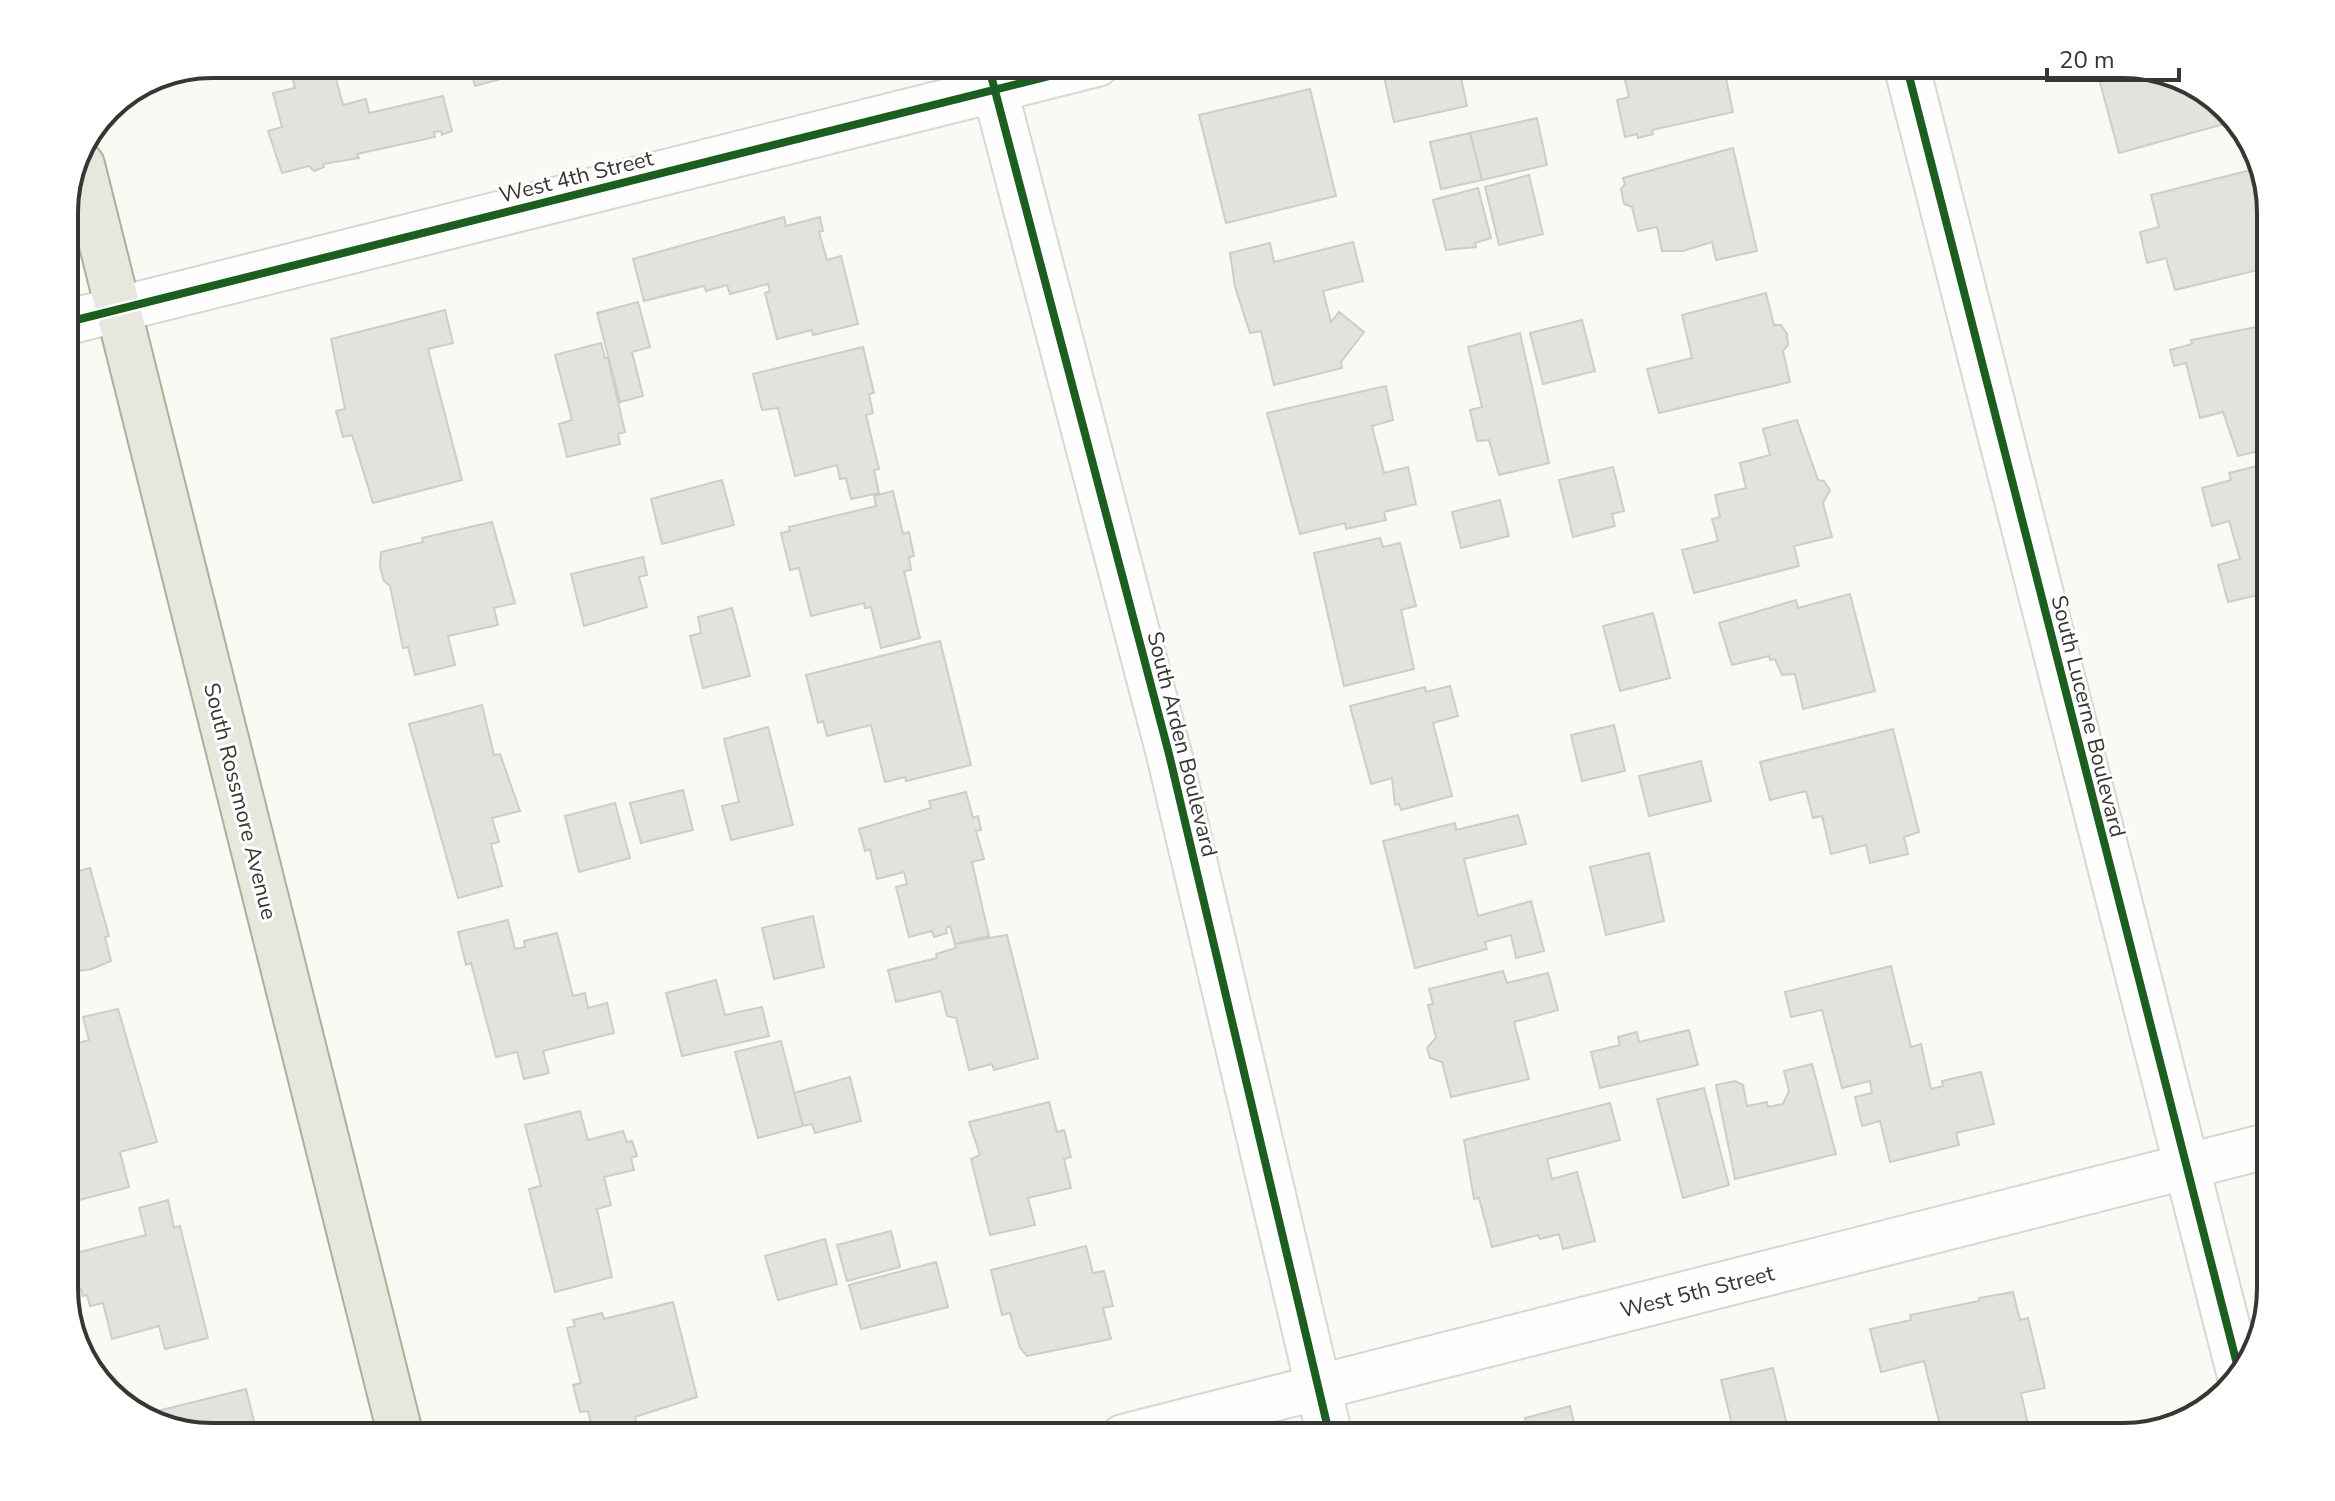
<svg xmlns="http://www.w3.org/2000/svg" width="2335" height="1501" viewBox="0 0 2335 1501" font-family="'Nunito Sans',sans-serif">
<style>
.building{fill:#e2e3de;stroke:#cdcdc9;stroke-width:2}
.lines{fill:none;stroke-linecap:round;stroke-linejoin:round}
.minor-casing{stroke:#d7d7d3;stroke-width:48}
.major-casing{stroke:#aeaf9b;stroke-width:48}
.minor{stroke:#fefefe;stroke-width:44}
.major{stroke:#e7e8dd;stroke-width:44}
.cycleway-casing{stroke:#fff;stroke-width:13}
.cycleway{stroke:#1b5e20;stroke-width:8}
.labels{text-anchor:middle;stroke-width:6;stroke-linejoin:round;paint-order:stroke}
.street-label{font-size:22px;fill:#363632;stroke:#fff}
.rim{fill:none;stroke:#363632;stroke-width:4}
</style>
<rect width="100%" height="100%" fill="#fafaf5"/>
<!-- building -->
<path class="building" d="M289,64h43l11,41 23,-6 3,14 74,-17 9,35 -10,4 -1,-4 -7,1 1,5 -78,17 2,4 -36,6 1,3 -10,4 -5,-5 -27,7 -14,-42 14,-4 -9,-34 22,-5z
M469,64h62l1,3 -6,1 1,4 -52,14z
M692,64h51l-47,12z
M1418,64h40l9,42 -73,16 -11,-50z
M1617,64h106l10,48 -81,18 1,4 -15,4 -1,-4 -12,3 -8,-37 12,-3 -6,-26 -4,1z
M2095,64h27l83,25 30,32 -116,32z
M1310,89l26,107 -110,27 -27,-108z
M1537,118l10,47 -65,15 -12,-47z
M1470,133l12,47 -41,9 -11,-47z
M1733,148l24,103 -41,9 -4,-18 -29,9h-21l-5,-24 -19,4 -6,-24 -8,-3 -3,-15 4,-5 -2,-6z
M2259,168l12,44 -15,4 14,51 -95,23 -9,-32 -19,5 -7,-31 19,-5 -8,-32z
M1529,175l14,59 -44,11 -14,-58z
M1478,188l13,50 -16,5 1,4 -30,3 -13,-50z
M784,217l2,9 34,-9 3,14 -4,1 8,28 14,-4 17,68 -45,11 -1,-5 -35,9 -12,-46 5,-2 -2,-7 -38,10 -3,-9 -21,6 -2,-5 -60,15 -11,-42z
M1353,242l10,39 -40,10 8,31 8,-10 25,20 -23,30 1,6 -68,17 -13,-54 -11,2 -15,-46 -5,-34 40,-10 4,19z
M1766,293l8,32h7l6,9 1,11 -5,6 7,31 -131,31 -12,-44 45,-11 -10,-43z
M638,302l12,45 -18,5 11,44 -23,6 -23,-89z
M445,310l8,33 -25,6 34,131 -89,23 -21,-68 -9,2 -7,-26 9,-2 -14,-70z
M1582,320l13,51 -52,13 -13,-51z
M2271,324v89l-7,2 7,33 -33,8 -15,-44 -23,6 -14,-55 -12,3 -4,-16 22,-6 -1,-4z
M1520,333l29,130 -50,12 -10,-35 -12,1 -7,-31 12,-3 -14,-60z
M601,343l4,15h3l17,74 -7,2 2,10 -53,13 -8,-33 13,-4 -17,-65z
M863,347l11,46 -5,1 4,19 -7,2 13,54 -5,1 5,23 -28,6 -5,-21 -6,1 -3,-14 -42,11 -17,-68 -16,2 -9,-36z
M1386,386l7,34 -21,6 12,47 24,-6 8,37 -32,8 2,8 -40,9 -1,-6 -45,11 -33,-121z
M1797,420l21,60 6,1 6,9 -7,13 9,34 -38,9 5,20 -105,27 -12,-43 36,-9 -6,-22 8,-2 -5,-22 31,-7 -6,-25 30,-8 -7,-26z
M2261,465l2,7 8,-3v97l-1,-4 -6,2 7,28 -43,10 -10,-37 22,-6 -11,-38 -17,5 -10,-38 29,-8 -2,-7z
M1613,467l11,44 -12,3 3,12 -42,11 -14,-57z
M722,480l12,45 -72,19 -11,-45z
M893,491l10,43 6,-2 5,24 -5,1 2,13 -7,1 16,67 -39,10 -10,-41 -6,1 -1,-5 -53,13 -12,-48 -9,2 -9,-37 9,-2 -1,-4 87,-21 -2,-10z
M1500,500l9,36 -48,12 -9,-36z
M492,522l23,81 -21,5 4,17 -50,11 7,29 -40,10 -7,-28 -5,1 -13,-62 -6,-5 -4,-14 1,-15 42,-10 -1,-4z
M1380,538l3,9 17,-4 16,63 -15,4 13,59 -70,17 -30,-133z
M643,557l4,18 -8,2 8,30 -63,19 -13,-52z
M1850,594l25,97 -72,18 -8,-35 -13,1 -7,-16 -5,1 -1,-4 -37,9 -13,-42 77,-23 2,8z
M732,608l18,68 -47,12 -13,-52 11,-3 -3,-16z
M1653,613l17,65 -50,13 -17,-65z
M940,641l31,124 -65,16 -1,-4 -20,5 -14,-57 -44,11 -4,-15 -5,2 -12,-48z
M1450,686l8,30 -25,7 19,73 -51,14 -2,-6 -4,1 -3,-27 -21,6 -21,-78 75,-19 1,5z
M482,705l12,50 6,-1 20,57 -28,7 7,24 -8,2 11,42 -44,12 -49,-174z
M1614,725l11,46 -43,10 -11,-46z
M768,727l25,98 -62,15 -9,-34 17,-4 -15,-63z
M1893,729l26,103 -15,5 4,17 -38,9 -4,-18 -35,9 -9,-38 -9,2 -7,-27 -36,9 -10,-38z
M1701,761l10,40 -62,15 -10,-40z
M683,790l10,40 -52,13 -11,-40z
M966,792l7,26 5,-2 3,14 -5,1 8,28 -12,3 17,74 -34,8 -5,-18 -4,2 1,5 -13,4 -2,-6 -23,6 -13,-50 11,-3 -3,-12 -27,7 -7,-30 -5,2 -6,-22 72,-21 -2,-7z
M615,803l15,55 -51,14 -14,-56z
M1518,815l8,29 -62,15 14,57 53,-15 13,50 -28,7 -5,-23 -26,7 2,7 -72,19 -32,-127 72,-18 1,7z
M64,832l11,40 15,-4 19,68 -4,1 6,24 -19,8 -28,4z
M1649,853l15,68 -58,14 -16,-68z
M813,916l11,51 -50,12 -12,-51z
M508,920l7,29 10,-2 -1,-6 33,-8 16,63 12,-3 3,15 19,-5 7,30 -71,18 6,22 -25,6 -7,-27 -21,5 -25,-94 -5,2 -8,-33z
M1007,935l31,123 -44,12 -2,-6 -23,6 -13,-52 -9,-2 -6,-25 -45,11 -8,-32 49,-12 -1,-4 20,-6 -1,-4z
M1891,966l20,81 10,-3 10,45 12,-3 -1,-5 39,-9 13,52 -38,9 3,12 -69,17 -10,-41 -18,5 -7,-29 17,-4 -2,-12 -28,7 -20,-78 -31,7 -6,-25z
M1503,971l4,12 41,-10 10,37 -44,12 15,57 -78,18 -9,-35 -12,-4 -3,-10 9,-10 -8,-33 5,-1 -4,-15z
M716,980l9,35 37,-8 7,29 -87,20 -16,-63z
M118,1009l39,133 -37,10 9,35 -65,17v-157l25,-7 -6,-23z
M1689,1030l9,35 -98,23 -9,-36 29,-7 -2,-8 19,-5 2,10z
M781,1041l22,85 -45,12 -23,-86z
M1812,1064l24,90 -101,25 -19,-94 19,-4 8,4 4,21 20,-4 1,5 15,-3 6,-13 -5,-20z
M850,1077l11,44 -46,12 -3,-9 -9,2 -9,-33z
M1704,1088l25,97 -46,13 -26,-99z
M1049,1102l8,30 7,-2 7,27 -7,2 7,29 -43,10 7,27 -45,10 -19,-76 9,-4 -11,-33z
M1610,1103l10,37 -73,19 5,20 25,-7 18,69 -32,8 -4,-15 -19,5 -2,-4 -46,12 -13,-49 -5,1 -10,-59z
M580,1111l8,29 35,-9 4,11 5,-1 5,15 -6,2 3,12 -30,7 7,28 -14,4 15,68 -57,15 -26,-103 12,-3 -16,-61z
M168,1200l6,28 6,-2 28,112 -43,11 -6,-23 -47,13 -9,-36 -13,3 -3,-11 -4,1 -2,-7 -17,4v-37l82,-21 -7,-27z
M891,1231l9,36 -53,14 -10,-36z
M825,1239l12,45 -59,16 -13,-44z
M1086,1246l7,27 11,-2 9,35 -10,2 8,31 -84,17 -7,-8 -10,-35 -8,2 -11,-45z
M936,1262l12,45 -87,22 -12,-44z
M2013,1292l7,28 8,-2 17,70 -24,5 8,36 -35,8h-51l-19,-76 -43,11 -11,-43 41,-9 -1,-5 69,-14v-3z
M673,1302l24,95 -62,20 5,20h-46l-6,-26 -8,1 -7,-27 8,-2 -14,-55 8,-2 -2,-6 29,-7 2,6z
M1773,1368l17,69h-55l-14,-57z
M246,1389l12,48h-46l-71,-22z
M1570,1406l7,29 45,-12 4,14h-96l-5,-19z"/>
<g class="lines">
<defs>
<path id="minor" d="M988,64l181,690 161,683
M1906,64l334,1312
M64,323l1033,-259
M1123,1437l1148,-292"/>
<path id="major" d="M82,165l319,1272"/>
</defs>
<!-- minor casing -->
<use href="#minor" class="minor-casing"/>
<!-- major casing -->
<use href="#major" class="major-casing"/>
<!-- minor -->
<use href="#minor" class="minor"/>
<!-- major -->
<use href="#major" class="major"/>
<defs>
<path id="cycleway" d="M988,64l181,690 161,683
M1906,64l334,1312
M64,323l1033,-259"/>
</defs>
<!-- cycleway casing -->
<use href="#cycleway" class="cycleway-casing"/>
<!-- cycleway -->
<use href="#cycleway" class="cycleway"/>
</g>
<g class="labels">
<!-- street labels -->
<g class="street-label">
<text transform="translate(576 176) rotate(-14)" y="8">West 4th Street</text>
<text transform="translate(2089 716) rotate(76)" y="8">South Lucerne Boulevard</text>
<text transform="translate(1183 744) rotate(76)" y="8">South Arden Boulevard</text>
<text transform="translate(241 801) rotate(76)" y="8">South Rossmore Avenue</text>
<text transform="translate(1697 1291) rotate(-14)" y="8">West 5th Street</text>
</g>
</g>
<!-- crop -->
<path d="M0 0H2335V1501H0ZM212 78H2123A134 134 0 0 1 2257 212V1289A134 134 0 0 1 2123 1423H212A134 134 0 0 1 78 1289V212A134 134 0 0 1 212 78Z" fill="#fff" fill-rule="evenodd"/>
<path class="rim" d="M212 78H2123A134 134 0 0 1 2257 212V1289A134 134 0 0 1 2123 1423H212A134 134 0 0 1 78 1289V212A134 134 0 0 1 212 78Z"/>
<!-- scale -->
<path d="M2047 68v12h132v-12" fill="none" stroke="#363632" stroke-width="4"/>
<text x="2059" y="68" font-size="24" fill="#363632" stroke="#ffffff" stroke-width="6" paint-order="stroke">20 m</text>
</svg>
